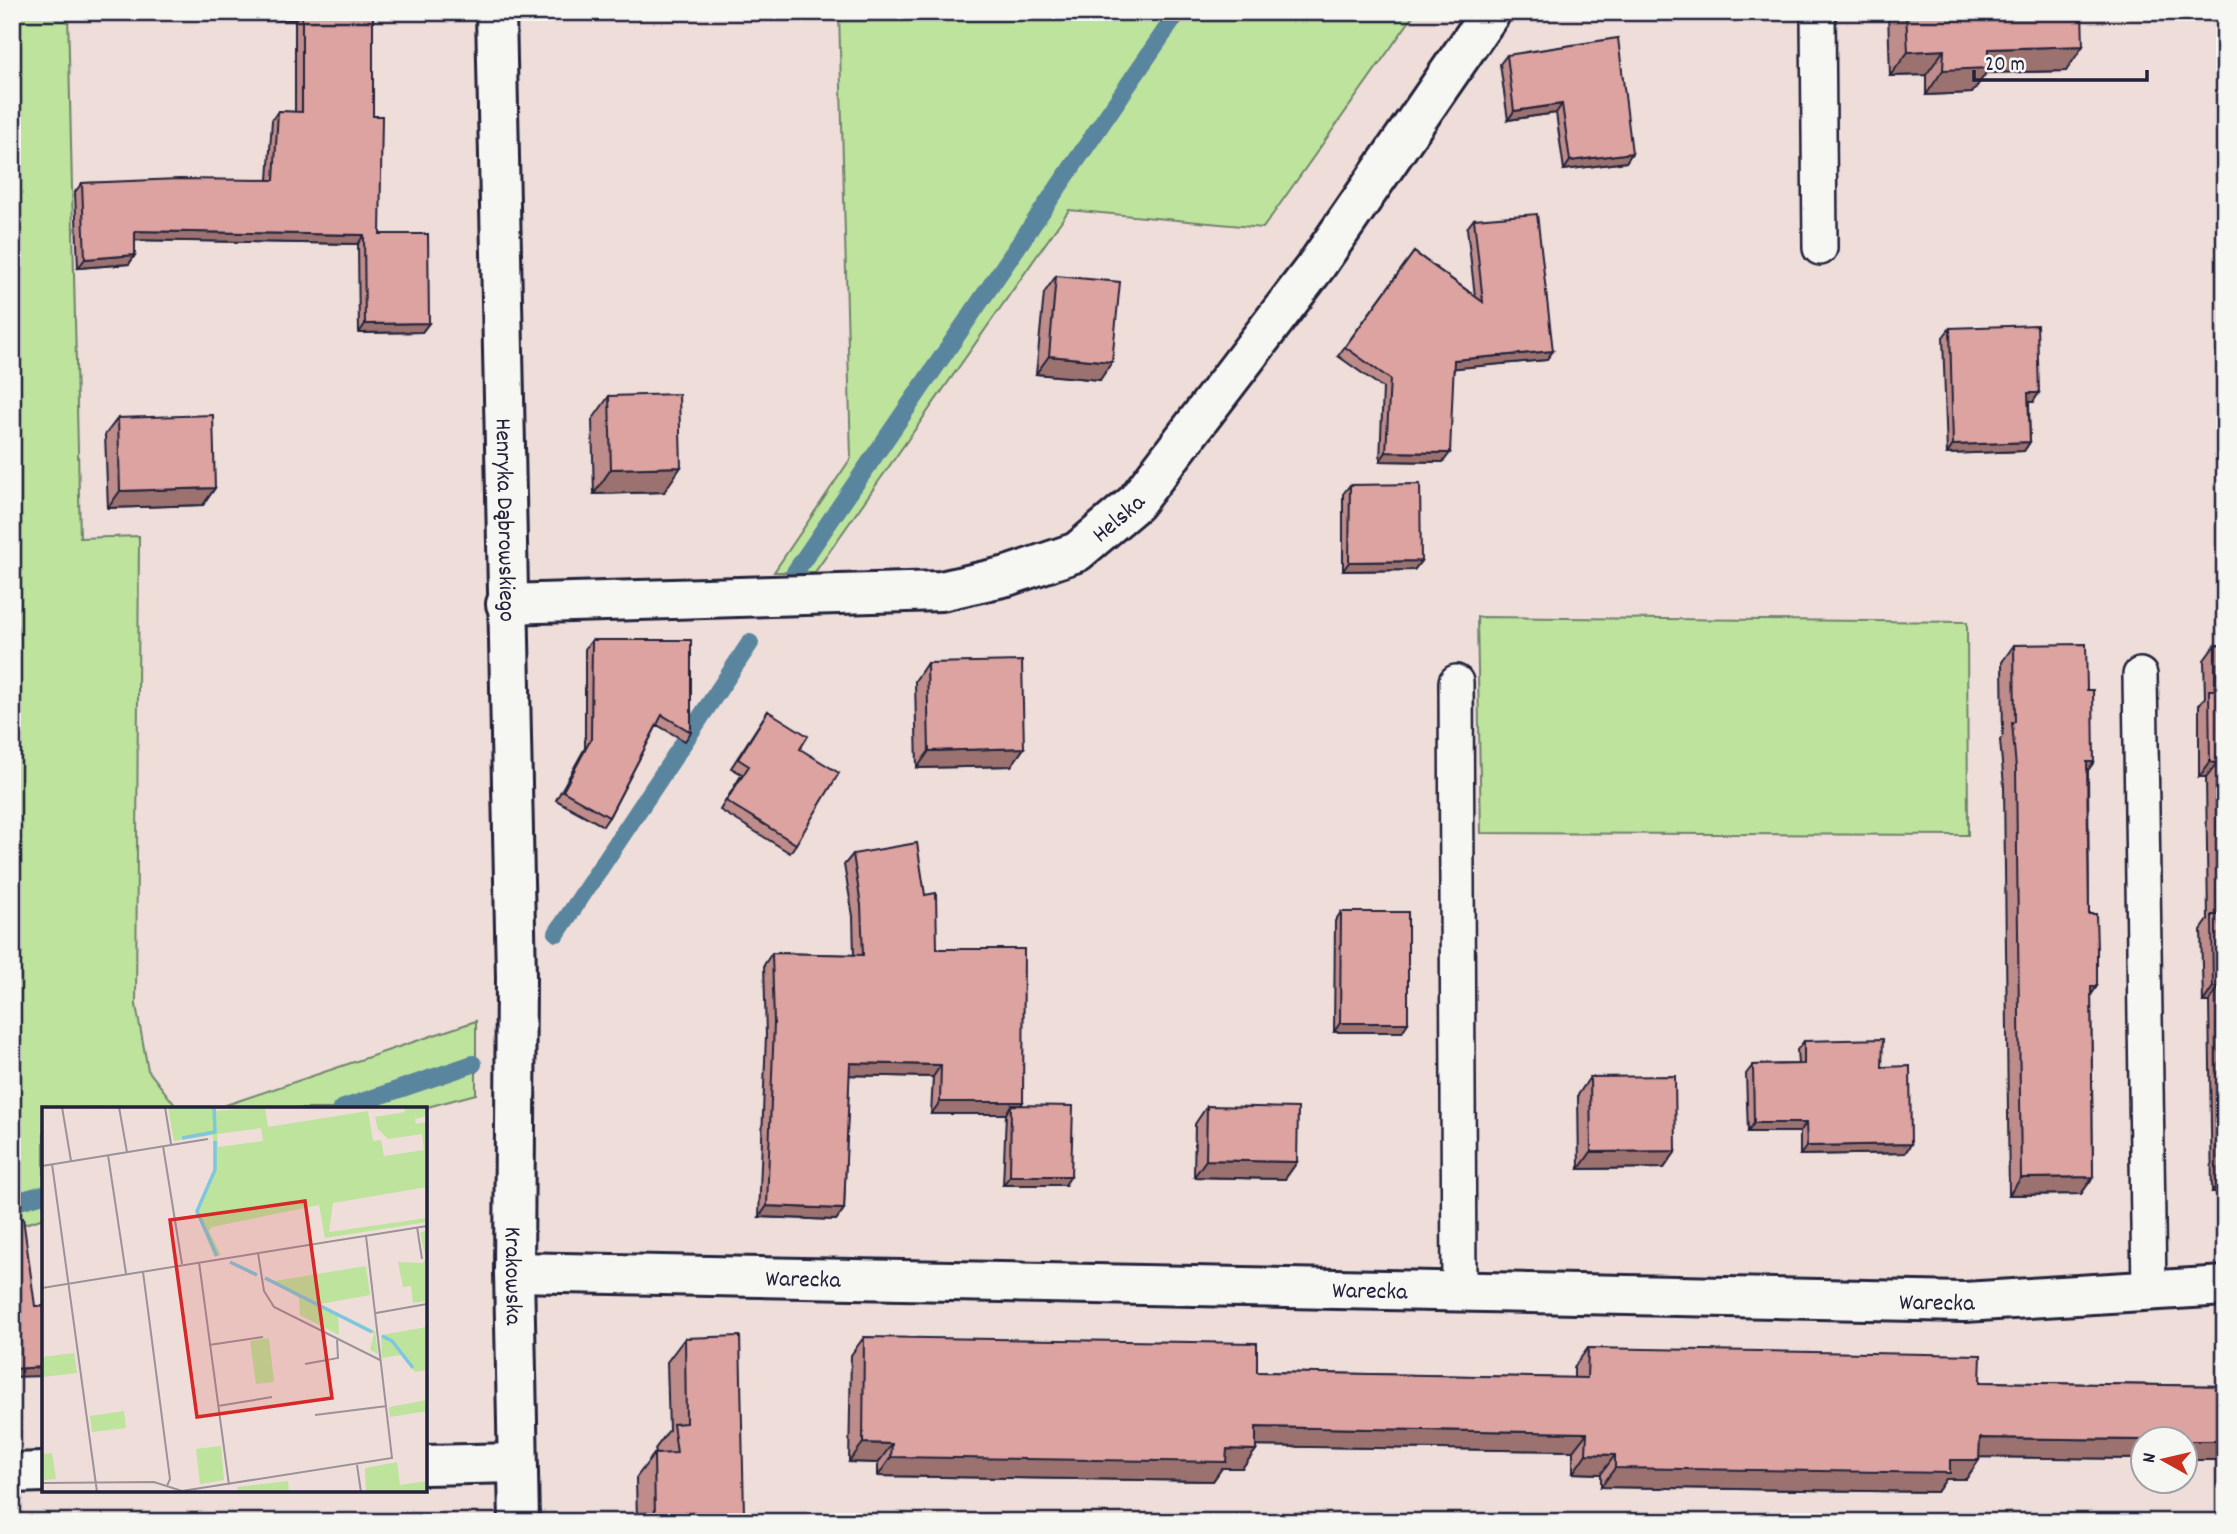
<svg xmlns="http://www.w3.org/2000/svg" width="2237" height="1534" viewBox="0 0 2237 1534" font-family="Dekko,sans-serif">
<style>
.green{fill:#bde39d;stroke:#70826c;stroke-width:2}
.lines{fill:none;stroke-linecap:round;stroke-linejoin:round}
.stream{stroke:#5a859e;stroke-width:18}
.service-casing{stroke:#22223b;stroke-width:38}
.minor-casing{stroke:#22223b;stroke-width:44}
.service{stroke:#f6f6f2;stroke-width:33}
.minor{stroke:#f6f6f2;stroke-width:38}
.wall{fill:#be8c8a;stroke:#22223b;stroke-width:2}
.shaded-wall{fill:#9b7270;stroke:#22223b;stroke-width:2}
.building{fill:#dda3a0;stroke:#22223b;stroke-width:2}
.labels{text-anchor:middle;stroke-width:5;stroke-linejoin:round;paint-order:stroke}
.street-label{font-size:24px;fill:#22223b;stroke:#f6f6f2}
.inset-river{fill:none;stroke:#7fc7e0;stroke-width:3.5}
.inset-road{fill:none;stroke:#9c929a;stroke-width:2}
.view{fill:#d62828;fill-opacity:0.15;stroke:#d62828;stroke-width:3.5}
.inset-edge{fill:none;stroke:#22223b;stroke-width:3.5}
</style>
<rect width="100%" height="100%" fill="#eeddd9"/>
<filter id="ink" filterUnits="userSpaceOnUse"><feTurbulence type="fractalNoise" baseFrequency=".0143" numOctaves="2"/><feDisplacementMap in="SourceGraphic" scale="14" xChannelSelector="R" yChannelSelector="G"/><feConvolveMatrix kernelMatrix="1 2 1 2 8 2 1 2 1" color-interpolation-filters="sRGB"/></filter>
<g filter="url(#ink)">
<!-- green -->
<path class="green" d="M12,12h56l12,526 59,-2 -3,469 12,65 30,39h-134v109l-32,10z
M839,12h577l-153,216 -194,-18 -254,362h-41l77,-114z
M1477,617l490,5 1,213 -487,-2z
M476,1021v73l-56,15h-206z"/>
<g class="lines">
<!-- stream -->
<path class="stream" d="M795,572l383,-560
M557,933l193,-290
M341,1109l132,-45
M12,1203l32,-9"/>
<defs>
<path id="service" d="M1818,12l2,236
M2140,675l9,616
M1456,682l3,607"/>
<g id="minor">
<path id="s1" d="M496,12l20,965 -2,295 5,250"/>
<path id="s2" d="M506,604l435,-13 66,-15 70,-24 58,-49 181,-237 175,-254"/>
<path id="s3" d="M514,1272l1450,30 261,-16"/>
<path d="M425,1465l92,-2"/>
<path d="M12,1473l32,-1"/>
</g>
</defs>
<!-- service casing -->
<use href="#service" class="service-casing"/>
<!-- minor casing -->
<use href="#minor" class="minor-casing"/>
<!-- service -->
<use href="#service" class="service"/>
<!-- minor -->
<use href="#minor" class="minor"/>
</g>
<!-- wall -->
<path class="wall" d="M275,12h98v104l7,118 49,89 -7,9 -63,1 -1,-89 -223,-4v15l-6,9 -51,4 -3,-76 7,-9 186,-3 4,-60 6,-9 17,1v-92h-17z
M1888,12h194l-16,59 -80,2 -14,20 -46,2v-20l-36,1z
M1507,55l125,98 -6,9 -62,8 -8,-57 -48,7 -8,-56z
M1474,219l79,132 -7,9 -92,8 -11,94 -63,-1 3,-73 -45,-32 76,-104 61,44 -8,-68z
M1056,276l44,104 -64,-6 8,-81z
M2225,292v101h-2l-1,-98z
M1950,328l83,74h-4l1,40 -6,9 -77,3 -4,-117z
M609,396l55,96 -70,2 -2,-74z
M118,418l97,70 -12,17 -95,3 -3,-73z
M1350,485l71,76 -7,9 -71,1v-77z
M592,640l99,92 -6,9 -28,-16 -48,92 -6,9 -47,-26 29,-52v-99z
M2014,645l74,126 1,143 8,72 -6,9 2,182 -12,17 -72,1 -5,-409 -4,-46 3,-4 -1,-74z
M2215,645l10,547h-13l-3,-190h-6l-2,-72 7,-10 -2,-143h-7v-72l6,-8 -1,-37z
M927,663l97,85 -13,18 -94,2 -2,-87z
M768,711l32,38 -4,95 -6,9 -70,-43 22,-36 -11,-6z
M853,854l72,41 12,54 128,236h-62l3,-71h-75l2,-37 -84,-2 -5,134 -8,11 -77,-3 7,-182 -2,-70 8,-12 82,2 -1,-39 -9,-51z
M1341,912l61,120h-68l1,-111z
M1804,1041l78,26 29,77 -6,9 -105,2v-23h-52l-2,-58 7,-9 45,-1 -1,-14z
M1590,1077l86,74 -12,17 -85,1 -1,-74z
M1207,1106l90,56 -12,17 -91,-2 1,-53z
M864,1337l393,35 317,6v-11l14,-19 392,34 245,4v68l-5,6 -241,-3v3l-13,19h-20l-9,13 -336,-5v-13l-28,-1v-22l-317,-5v4l-14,18h-20l-9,13 -335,-5v-13l-29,-1 2,-107z
M685,1338l59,175 -6,9h-101l-1,-44 18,-24 2,-1 -1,-4 14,-19 -2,-68z"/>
<!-- shaded-wall -->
<path class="shaded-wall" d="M284,12h17l-6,8h-17z
M2083,46l-17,25 -80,2 -14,20 -46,2 17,-25 46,-21z
M1944,50l-18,25 -36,1 18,-24z
M1562,104l-6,9 -48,7 6,-9z
M1632,153l-6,9 -62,8 6,-9z
M135,231l229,4 -6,9 -230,-4z
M135,255l-6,9 -51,4 7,-9z
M429,323l-7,9 -63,1 6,-9z
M1553,351l-7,9 -98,9 6,-9z
M1049,356l63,6 -12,18 -64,-6z
M2028,393h11l-6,9h-11z
M2030,442l-6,9 -77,3 6,-9z
M1386,452l64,1 -7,9 -63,-1z
M681,467l-17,25 -70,2 17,-25z
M215,488l-12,17 -95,3 12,-17z
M1421,561l-7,9 -71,1 6,-9z
M1024,748l-13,18 -94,2 12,-17z
M2087,762h7l-12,17z
M2210,762l7,1 -11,14h-7z
M2097,986l-12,18 6,-17z
M2213,987h6l-10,15h-6z
M1340,1023h68l-6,9h-68z
M850,1063l91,2 -8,12 -91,-2z
M940,1102h83l-8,12 -4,-9 -5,9h-75z
M1754,1123h52l-6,9h-52z
M1911,1144l-6,9 -105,2 7,-9z
M1676,1151l-12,17 -85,1 12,-17z
M1206,1160l91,2 -12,17 -91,-2z
M1010,1176h61l-6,9h-62z
M2093,1177l-12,17 -72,1 12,-17z
M2222,1178h3v14h-13z
M767,1206l77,3 -8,11 -77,-3z
M44,1367v9l-32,1v-8z
M1256,1427l331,6 -14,18 -330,-5z
M1980,1438l163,2v19l-177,-2z
M2185,1441h40v13l-5,6h-35z
M863,1443l29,1 -14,19 -29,-1z
M1227,1449l29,1 -14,18h-20l-9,13 -335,-5 13,-19z
M1586,1454l29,1 -14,19 -28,-1z
M1950,1460h29l-13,19h-20l-9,13 -336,-5 14,-19z
M744,1513l-6,9h-13l5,-8z
M677,1519l-2,3h-21l1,-2z"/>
<!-- building -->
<path class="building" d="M302,12h71v104h9l-2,118h48l1,89 -64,1 -1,-89 -229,-4v24l-50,4 -3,-76 97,-4 95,1 4,-69 24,1z
M1906,12h176l1,34 -94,3v19l-46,2 1,-20 -36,2z
M1618,38l14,115 -62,8 -8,-57 -48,7 -7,-56z
M1537,214l16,137 -99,9 -4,93 -64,-1 4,-73 -45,-32 69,-95 69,50 -9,-83z
M1056,276l64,6 -8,80 -63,-6z
M2037,325l2,68h-11l2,49 -77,3 -3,-117z
M679,394l2,73 -70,2 -2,-73z
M213,415l2,73 -95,3 -2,-73z
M1420,484l1,77 -72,1 1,-77z
M592,640h99v92l-29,-17 -53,102 -46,-26 28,-52z
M2086,644l1,46h6l1,72h-7l2,152h7l1,36v36l-6,1 2,190 -72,1 -5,-410 -4,-45 3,-1 -1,-77z
M2215,645h10v533h-3l-3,-191h-6l-1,-72h7l-2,-152 -7,-1 -1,-72h6z
M1022,661l2,87 -95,3 -2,-88z
M768,711l40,25 -8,13 39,24 -43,71 -70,-43 23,-35 -11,-7z
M917,843l8,52 11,-2 1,56h87l-1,153h-83l1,-37 -91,-2 -6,146 -77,-3 7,-183 -2,-70 91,2 -2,-50 -8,-51z
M1341,912h67v111h-68z
M1883,1039l-1,28 28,-1 1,78 -104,2 -1,-23h-52l-1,-58 51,-1v-23z
M1675,1076l1,75 -85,1 -1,-75z
M1011,1105l62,1 -2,70h-61z
M1207,1106l91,2 -1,54 -91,-2z
M23,1218l12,88h9v61l-32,2v-149z
M740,1336l4,177 -14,1v8h-53v-3l-22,1 -1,-66 23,-1 -4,-29 13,-1 -1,-85z
M864,1337l393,6v29l330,6 1,-30 393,7 -1,27 245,4v55h-40v-2l-42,1 -163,-2 -1,22h-29v13l-335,-5v-13l-29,-1 1,-21 -331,-6v23l-29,-1 -1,13 -335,-5 1,-13 -29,-1z"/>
</g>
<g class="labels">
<!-- street labels -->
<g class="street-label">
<text dy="8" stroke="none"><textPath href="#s2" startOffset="630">Helska</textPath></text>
<text dy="8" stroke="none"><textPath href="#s1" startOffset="508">Henryka Dąbrowskiego</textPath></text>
<text dy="8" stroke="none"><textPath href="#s1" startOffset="1264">Krakowska</textPath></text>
<text dy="8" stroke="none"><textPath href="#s3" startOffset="289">Warecka</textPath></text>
<text dy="8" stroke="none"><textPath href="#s3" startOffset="856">Warecka</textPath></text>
<text dy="8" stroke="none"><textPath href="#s3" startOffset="1423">Warecka</textPath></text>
</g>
</g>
<!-- overview -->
<g transform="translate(42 1107)">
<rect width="385" height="385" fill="#eeddd9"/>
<path d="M126,0h47l1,4 49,-4 3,20 100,-16 5,30 8,-1 3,16 40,-6 -2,-16 -34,5 -10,-10 -3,-12 30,-5 -1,-5h23v9l-12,3 1,5 11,-2v65l-94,16 -4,29 98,-14v4l-102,16 -6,-33 -107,22 -3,4 12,24 -7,1 -18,-43 18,-45 -1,-33 -39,6zM219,21l2,13 -45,6 -1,-13zM385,123v71l-14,2 -2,-17 -8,1 -5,-25 25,1 3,-5 -6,-25zM324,159l4,29 -50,9 55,27 3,23 -8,-4 4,-16 -36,-18 1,19 -39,-20 -1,-17 -35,-22 11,5zM385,220v43l-12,2 -14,-17 -19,3 -1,-23zM227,231l5,44 -18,2 -6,-43zM32,246l3,20 -35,4v-20zM385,293v11l-37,6 -1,-10zM82,304l2,17 -34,4 -2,-16zM179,339l3,34 -24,4 -4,-35zM10,346l4,26 -14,1v-26zM355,355l3,23 27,-4v11h-61l-1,-24zM246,374l1,11h-51l-1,-5z" fill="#bde39d" fill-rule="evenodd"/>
<path class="inset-river" d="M140,31l33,-6 -1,-25M173,34v29l-18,41 20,45M188,155l27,13M223,171l107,54M340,229l10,5 21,27"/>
<path class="inset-road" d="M20,0l9,54M77,0l8,45M123,0l6,37M121,39l19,118M66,48l18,119M10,57l45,328M0,59l166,-27M375,120l5,32M216,146l6,38 10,16 106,53M157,155l30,223M101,165l27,207 -3,7M0,181l385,-62M334,206l51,-9M167,238l54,-8M263,257l33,-6 -1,-18M176,299l54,-9M273,308l72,-9M315,358l4,27M0,376l112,-1 28,9 210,-33 -26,-222"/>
<path class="view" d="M263,94l27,197 -135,19 -27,-197z"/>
<rect width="385" height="385" class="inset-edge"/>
</g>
<!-- margin -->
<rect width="2237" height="1534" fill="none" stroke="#f6f6f2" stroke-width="42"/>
<rect x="21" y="21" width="2195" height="1492" fill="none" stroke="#22223b" stroke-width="2.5" filter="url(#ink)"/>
<!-- north arrow -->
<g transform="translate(2164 1460) rotate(278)"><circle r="33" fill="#f6f6f2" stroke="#a1a1a9" stroke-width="2"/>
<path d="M0-5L12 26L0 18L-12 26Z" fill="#c8321e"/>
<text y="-10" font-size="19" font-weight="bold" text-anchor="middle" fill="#22223b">N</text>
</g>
<!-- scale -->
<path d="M1974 70v10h173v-10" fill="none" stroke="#22223b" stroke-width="3.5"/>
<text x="1985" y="70" font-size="21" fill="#22223b" stroke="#f6f6f2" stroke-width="5" paint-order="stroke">20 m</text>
</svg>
